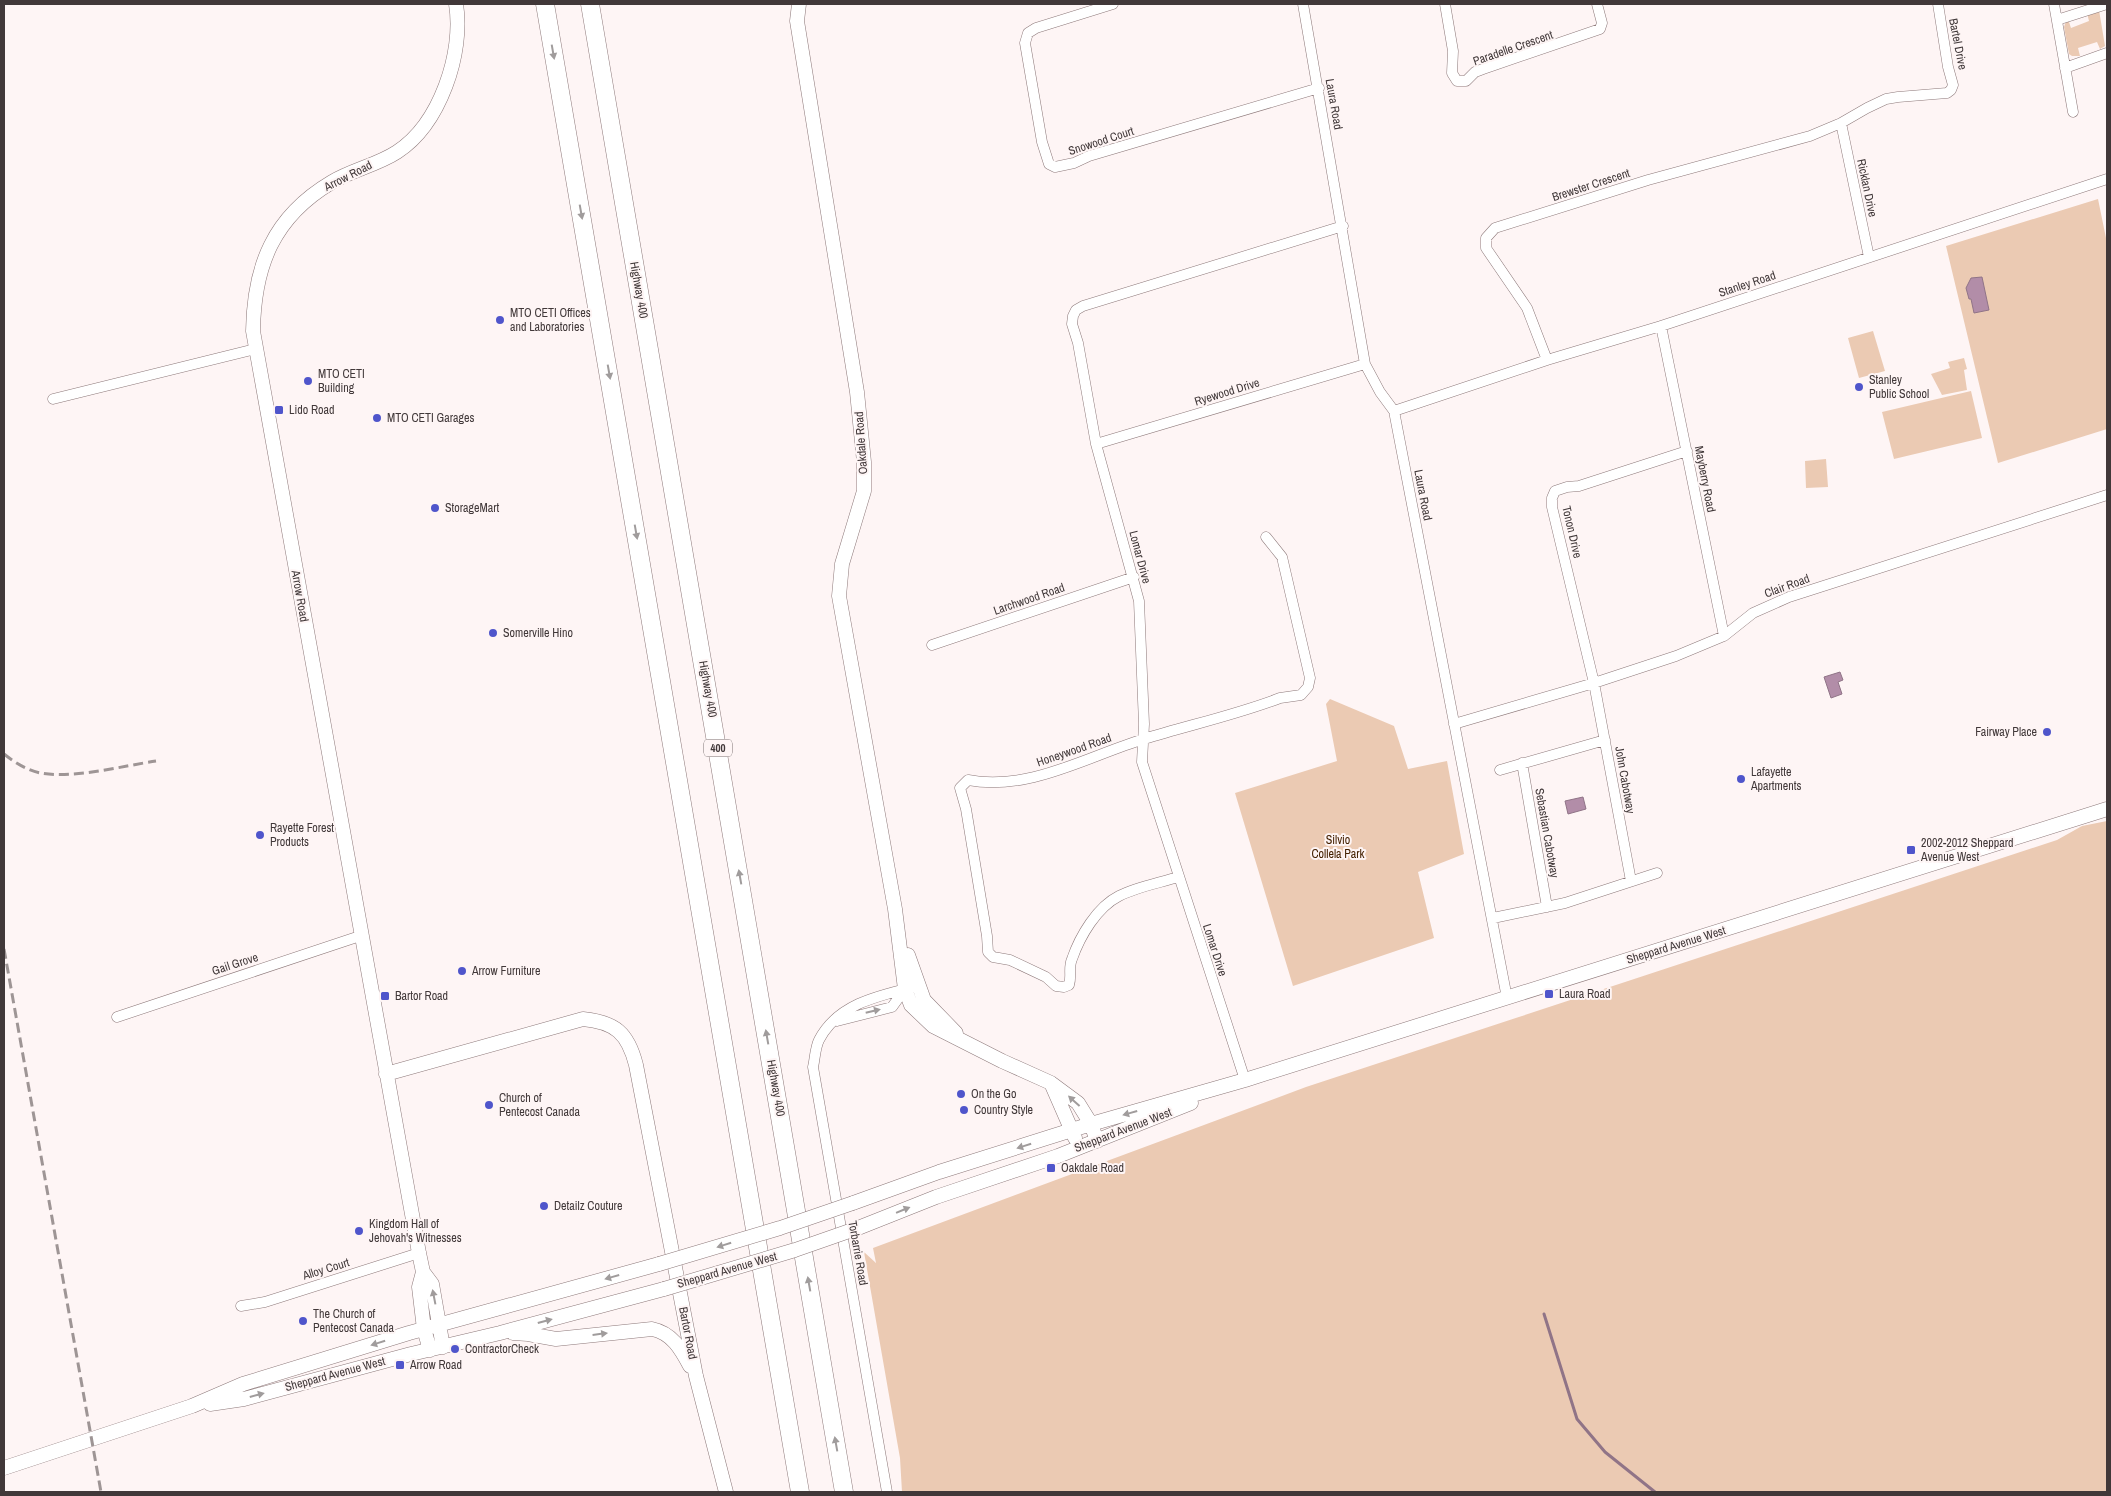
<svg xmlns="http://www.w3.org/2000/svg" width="2111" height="1496" viewBox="0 0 2111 1496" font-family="'Archivo Narrow',sans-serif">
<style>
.green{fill:#ebcab3}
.water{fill:#b28da8;stroke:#907487}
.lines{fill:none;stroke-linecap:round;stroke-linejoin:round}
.stream{stroke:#907487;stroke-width:3}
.street-casing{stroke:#8d797a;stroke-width:11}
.secondary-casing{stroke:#8d797a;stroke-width:15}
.highway-casing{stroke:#8d797a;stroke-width:19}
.street{stroke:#fff;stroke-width:10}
.secondary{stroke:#fff;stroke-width:14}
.highway{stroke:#fff;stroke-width:18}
.rail{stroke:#9e9595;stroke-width:3;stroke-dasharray:10 5;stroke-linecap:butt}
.secondary-bridge-casing{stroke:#8d797a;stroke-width:15;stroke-linecap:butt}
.secondary-bridge{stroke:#fff;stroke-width:14}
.oneway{fill:#a09c9c}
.poi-dot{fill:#4f55cb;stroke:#fef5f5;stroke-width:2}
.labels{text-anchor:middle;stroke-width:4;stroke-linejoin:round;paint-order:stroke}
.shield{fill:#fef5f5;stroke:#7a7171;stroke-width:1}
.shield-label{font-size:11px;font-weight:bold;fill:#413839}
.street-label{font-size:12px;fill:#413839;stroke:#fef5f5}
.poi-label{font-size:12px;fill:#413839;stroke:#fef5f5;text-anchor:start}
.park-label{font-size:12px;fill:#442000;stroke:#fef5f5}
</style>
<rect width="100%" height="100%" fill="#fef5f5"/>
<!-- green -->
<path class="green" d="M2099,10l6,36 -5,3 -3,-7 -19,6 2,8h-8l-3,-2 -5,-27 2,-6 2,-2 3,9 18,-7 -2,-8z
M2098,199l9,44v186l-109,34 -52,-217z
M1873,331l12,40 -26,7 -11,-40z
M1964,358l3,11 -3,1 3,20 -25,5 -11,-21 19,-6 -2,-6z
M1971,391l11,47 -88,21 -12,-47z
M1826,459l2,28 -22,1 -1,-27z
M1330,699l64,27 14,43 39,-8 17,93 -46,18 16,66 -141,48 -58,-193 102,-32 -11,-57z
M2107,821v671h-1205l-2,-34 -36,-206 12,11 -3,-15 433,-161 751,-247 25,-14z"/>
<!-- water -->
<path class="water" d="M1982,277l7,33 -15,3 -3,-14h-2l-3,-11 5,-10z
M1840,672l3,8 -5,2 4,12 -11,4 -7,-21z
M1583,797l3,12 -18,5 -3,-13z"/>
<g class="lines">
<!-- stream -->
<path class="stream" d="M1544,1314l33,105 28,33 50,40"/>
<defs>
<path id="street" d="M1113,4l-77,24 -8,5 -3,10 17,99 7,22 6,3 19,-4 15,-7 230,-68
M1303,4l62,360 15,28 14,19 113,587
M1445,4l8,47 -1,22 5,8h9l9,-9 8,-3 117,-40 2,-6 -5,-19
M2054,4l19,108
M2057,20l50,-16
M2065,68l42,-15
M1841,123l28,134
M1661,326l63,310
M1547,360l-20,-52 -41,-60v-10l9,-10 153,-48 162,-44 31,-13 26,-15 19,-9 12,-2 49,-4 4,-3 2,-5 -5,-18 -10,-63
M53,399l202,-50
M1394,411l153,-51 114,-34 446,-147
M1096,444l269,-80
M932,645l202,-68
M1454,724l140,-41 82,-27 48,-20 29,-23 36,-16 318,-102
M1522,763l25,144
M1500,770l105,-30
M1178,877c-19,6 -41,10 -59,19 -22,11 -39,40 -47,63 -4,9 0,17 -3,26l-5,2 -8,-1 -10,-9 -36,-17 -17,-3 -5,-5 -1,-16 -21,-127 -6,-21 8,-8c60,12 120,-24 176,-41 45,-14 92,-24 136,-41l21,-3 7,-8 2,-9 -28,-121 -16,-20
M1631,881l-37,-198 -42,-176v-9l3,-7 12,-4 12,-1 108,-35
M1493,918l72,-15 92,-30
M117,1017l243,-81
M837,1021l55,-14 13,-18
M1245,1080l-103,-318 2,-38 -5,-123 -43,-157 -18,-101 -6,-19 1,-8 3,-6 7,-4 260,-80
M241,1306l24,-4 154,-49
M887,1492l-74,-425c2,-8 2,-19 6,-27 19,-37 62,-45 99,-54"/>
<path id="secondary" d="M799,4l-2,17 60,371 7,70v29l-22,73 -3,32 56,313 10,80 6,16 22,21 69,35 49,22 27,20 13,21 6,17
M908,955l16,45 32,33
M386,1074l197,-55c32,3 45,14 53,46l60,311 30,116
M1051,1083l24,55
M853,1203l86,-31 152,-48 154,-44 862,-271
M858,1228l78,-31 122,-41 133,-53
M423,1272l-4,15 5,42 6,21
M513,1333l15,1 28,5 96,-10c20,4 29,20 38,37
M443,1347l-11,-63 -9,-12 -4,-19 -166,-922c1,-65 20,-114 79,-149 20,-12 45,-17 65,-30 43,-28 67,-99 59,-148
M210,1404l34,-5 167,-45 89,-21 164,-44
M4,1468l188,-62 51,-22 166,-51 250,-69"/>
<path id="highway" d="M545,4l255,1488
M590,4l254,1488"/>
</defs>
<!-- street casing -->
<use href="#street" class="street-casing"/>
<!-- secondary casing -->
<use href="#secondary" class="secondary-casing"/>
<!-- highway casing -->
<use href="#highway" class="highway-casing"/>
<!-- street -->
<use href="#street" class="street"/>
<!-- secondary -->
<use href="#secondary" class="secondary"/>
<!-- highway -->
<use href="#highway" class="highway"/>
<!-- rail -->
<path class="rail" d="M4,754c10,8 24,17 37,19 33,6 81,-7 115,-12
M4,949l97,543"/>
<defs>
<path id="secondary-bridge" d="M659,1264l121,-36 73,-25
M664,1289l131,-39 63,-22"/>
</defs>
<!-- secondary-bridge casing -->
<use href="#secondary-bridge" class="secondary-bridge-casing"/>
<!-- secondary-bridge -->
<use href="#secondary-bridge" class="secondary-bridge"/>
</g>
<!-- one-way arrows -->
<defs><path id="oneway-solid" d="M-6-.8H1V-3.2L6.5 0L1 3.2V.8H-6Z" transform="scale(1.25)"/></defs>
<g class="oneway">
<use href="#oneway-solid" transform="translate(553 52) rotate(80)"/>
<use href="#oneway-solid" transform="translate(581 212) rotate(80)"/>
<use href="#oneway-solid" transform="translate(609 372) rotate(80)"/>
<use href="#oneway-solid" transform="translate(636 532) rotate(80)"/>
<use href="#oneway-solid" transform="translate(740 877) rotate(-100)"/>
<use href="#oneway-solid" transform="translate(873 1011) rotate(-13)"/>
<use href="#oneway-solid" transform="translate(767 1037) rotate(-100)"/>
<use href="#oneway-solid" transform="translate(1074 1101) rotate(-138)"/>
<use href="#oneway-solid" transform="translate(1130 1113) rotate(164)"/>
<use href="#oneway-solid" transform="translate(1024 1146) rotate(163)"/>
<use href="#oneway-solid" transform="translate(903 1210) rotate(-22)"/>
<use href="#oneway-solid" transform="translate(724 1245) rotate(163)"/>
<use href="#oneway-solid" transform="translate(612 1277) rotate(164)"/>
<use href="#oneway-solid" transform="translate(809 1284) rotate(-100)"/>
<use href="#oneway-solid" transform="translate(434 1297) rotate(-101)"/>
<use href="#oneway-solid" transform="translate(545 1321) rotate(-15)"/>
<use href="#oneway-solid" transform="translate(600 1334) rotate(-7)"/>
<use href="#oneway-solid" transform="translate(378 1343) rotate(163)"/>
<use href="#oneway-solid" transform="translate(257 1395) rotate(-15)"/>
<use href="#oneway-solid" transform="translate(836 1444) rotate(-100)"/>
</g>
<!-- markers -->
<g class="poi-dot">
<circle cx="500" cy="320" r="5"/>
<circle cx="308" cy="381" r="5"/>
<circle cx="1859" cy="387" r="5"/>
<rect x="274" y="405" width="10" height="10" rx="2.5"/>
<circle cx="377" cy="418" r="5"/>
<circle cx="435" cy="508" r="5"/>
<circle cx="493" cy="633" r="5"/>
<circle cx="2047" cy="732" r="5"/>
<circle cx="1741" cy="779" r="5"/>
<circle cx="260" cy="835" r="5"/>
<rect x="1906" y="845" width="10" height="10" rx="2.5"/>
<circle cx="462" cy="971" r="5"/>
<rect x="1544" y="989" width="10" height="10" rx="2.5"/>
<rect x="380" y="991" width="10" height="10" rx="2.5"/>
<circle cx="961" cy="1094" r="5"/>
<circle cx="489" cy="1105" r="5"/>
<circle cx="964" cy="1110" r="5"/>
<rect x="1046" y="1163" width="10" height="10" rx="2.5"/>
<circle cx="544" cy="1206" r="5"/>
<circle cx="359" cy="1231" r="5"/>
<circle cx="303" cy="1321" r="5"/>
<circle cx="455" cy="1349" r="5"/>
<rect x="395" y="1360" width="10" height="10" rx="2.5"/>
</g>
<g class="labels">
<!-- shield labels -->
<rect class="shield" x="704" y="739.5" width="28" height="17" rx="4"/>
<g class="shield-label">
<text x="718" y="752">400</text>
</g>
<!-- street labels -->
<g class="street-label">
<text transform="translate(1958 44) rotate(79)" y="4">Bartel Drive</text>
<text transform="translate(1513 48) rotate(-19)" y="4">Paradelle Crescent</text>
<text transform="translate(1334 104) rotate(80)" y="4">Laura Road</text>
<text transform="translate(1101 141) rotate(-18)" y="4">Snowood Court</text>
<text transform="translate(348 176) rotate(-27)" y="4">Arrow Road</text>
<text transform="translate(1591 185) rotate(-18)" y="4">Brewster Crescent</text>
<text transform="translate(1867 188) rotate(78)" y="4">Ricklan Drive</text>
<text transform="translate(1747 284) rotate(-18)" y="4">Stanley Road</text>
<text transform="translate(639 290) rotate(80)" y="4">Highway 400</text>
<text transform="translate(1227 392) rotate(-17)" y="4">Ryewood Drive</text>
<text transform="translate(861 443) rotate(-94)" y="4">Oakdale Road</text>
<text transform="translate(1705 479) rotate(79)" y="4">Mayberry Road</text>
<text transform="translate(1423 495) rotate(79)" y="4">Laura Road</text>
<text transform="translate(1572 532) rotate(77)" y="4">Tonon Drive</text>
<text transform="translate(1140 557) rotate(75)" y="4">Lomar Drive</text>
<text transform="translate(1787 586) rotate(-20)" y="4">Clair Road</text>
<text transform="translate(300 596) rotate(80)" y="4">Arrow Road</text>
<text transform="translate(1029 599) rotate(-19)" y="4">Larchwood Road</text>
<text transform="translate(708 689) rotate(80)" y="4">Highway 400</text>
<text transform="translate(1074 750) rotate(-19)" y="4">Honeywood Road</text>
<text transform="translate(1625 780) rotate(80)" y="4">John Cabotway</text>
<text transform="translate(1547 833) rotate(80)" y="4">Sebastian Cabotway</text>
<text transform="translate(1676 945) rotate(-17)" y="4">Sheppard Avenue West</text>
<text transform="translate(1215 950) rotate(72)" y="4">Lomar Drive</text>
<text transform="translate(235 964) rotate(-18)" y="4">Gail Grove</text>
<text transform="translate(776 1088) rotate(80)" y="4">Highway 400</text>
<text transform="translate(1123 1130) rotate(-21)" y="4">Sheppard Avenue West</text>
<text transform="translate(858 1253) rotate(80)" y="4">Torbarrie Road</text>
<text transform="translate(326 1269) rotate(-17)" y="4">Alloy Court</text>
<text transform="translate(727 1270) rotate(-16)" y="4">Sheppard Avenue West</text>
<text transform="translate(688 1333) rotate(79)" y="4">Bartor Road</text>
<text transform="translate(335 1374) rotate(-15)" y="4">Sheppard Avenue West</text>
</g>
<!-- poi labels -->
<g class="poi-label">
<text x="510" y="317">MTO CETI Offices<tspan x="510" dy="14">and Laboratories</tspan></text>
<text x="318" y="378">MTO CETI<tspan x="318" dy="14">Building</tspan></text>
<text x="1869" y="384">Stanley<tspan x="1869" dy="14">Public School</tspan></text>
<text x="289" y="414">Lido Road</text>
<text x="387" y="422">MTO CETI Garages</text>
<text x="445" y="512">StorageMart</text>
<text x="503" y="637">Somerville Hino</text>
<text x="2037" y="736" text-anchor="end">Fairway Place</text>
<text x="1751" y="776">Lafayette<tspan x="1751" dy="14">Apartments</tspan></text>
<text x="270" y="832">Rayette Forest<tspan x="270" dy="14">Products</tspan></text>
<text x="1921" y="847">2002-2012 Sheppard<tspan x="1921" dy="14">Avenue West</tspan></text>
<text x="472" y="975">Arrow Furniture</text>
<text x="1559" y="998">Laura Road</text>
<text x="395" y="1000">Bartor Road</text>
<text x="971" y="1098">On the Go</text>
<text x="499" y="1102">Church of<tspan x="499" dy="14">Pentecost Canada</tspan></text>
<text x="974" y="1114">Country Style</text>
<text x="1061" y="1172">Oakdale Road</text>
<text x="554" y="1210">Detailz Couture</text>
<text x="369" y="1228">Kingdom Hall of<tspan x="369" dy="14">Jehovah's Witnesses</tspan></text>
<text x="313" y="1318">The Church of<tspan x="313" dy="14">Pentecost Canada</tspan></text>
<text x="465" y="1353">ContractorCheck</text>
<text x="410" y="1369">Arrow Road</text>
</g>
<!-- park labels -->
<g class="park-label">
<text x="1338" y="844">Silvio<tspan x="1338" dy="14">Collela Park</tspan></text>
</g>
</g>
<!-- border -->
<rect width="2111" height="1496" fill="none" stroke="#413839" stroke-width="10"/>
</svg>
